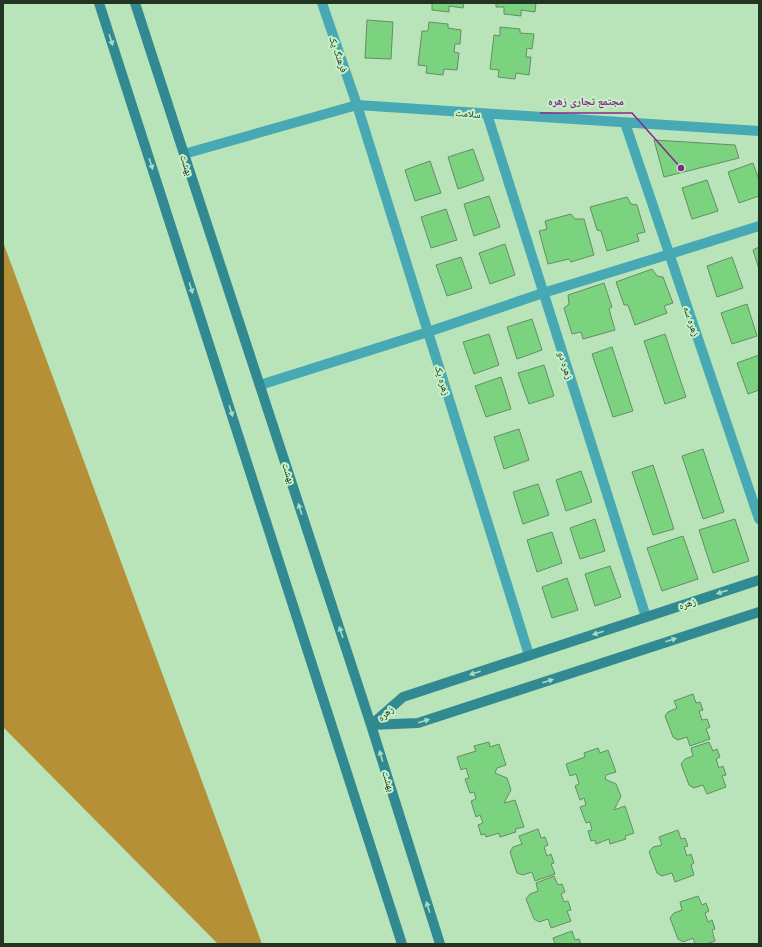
<svg xmlns="http://www.w3.org/2000/svg" width="762" height="947" viewBox="0 0 762 947" font-family="'PT Sans','Noto Naskh Arabic',sans-serif">
<style>
.forest{fill:#b69037}
.building{fill:#7bd27f;stroke:#658d66}
.lines{fill:none;stroke-linecap:round;stroke-linejoin:round}
.street{stroke:#47a9b3;stroke-width:10}
.secondary{stroke:#318992;stroke-width:10}
.oneway{fill:#a8dcbc}
.labels{text-anchor:middle;stroke-width:4;stroke-linejoin:round;paint-order:stroke}
.street-label{font-size:10px;fill:#233423;stroke:#c6f1c6}
.leader{fill:none;stroke:#88268f;stroke-width:1.5}
.callout-dot{fill:#88268f;stroke:#c6f1c6;stroke-width:1.5}
.callout-label{font-size:11px;text-anchor:middle;font-weight:bold;fill:#88268f;stroke:#c6f1c6;stroke-width:4;stroke-linejoin:round;paint-order:stroke}
</style>
<rect width="100%" height="100%" fill="#b9e4b9"/>
<!-- forest -->
<path class="forest" d="M3,242l259,702h-44l-215,-217z"/>
<!-- building -->
<path class="building" d="M432,3h32l-1,5 -14,-2v6l-17,-2z
M496,3h40l-1,9 -14,-2v6l-17,-2v-7h-8z
M367,20l26,2 -2,37 -26,-1z
M429,22l19,2v4l13,2 -1,14h-5l-1,8 5,1 -2,17 -13,-1 -1,6 -17,-2 1,-7 -9,-1 4,-34h6z
M500,27l20,2v4l14,1 -2,15 -5,-1 -1,9h5l-2,18 -13,-2 -1,6 -17,-2 1,-7 -9,-1 4,-34 6,1z
M654,140l81,5 4,13 -75,19z
M473,149l11,31 -26,9 -10,-32z
M430,161l11,32 -26,8 -10,-31z
M753,163l6,17v16l-20,7 -11,-31z
M707,180l11,31 -26,8 -10,-31z
M489,196l11,31 -26,9 -10,-32z
M627,197l4,7 6,1 8,27 -8,2 2,7 -32,10 -6,-20 -4,-1 -7,-23z
M446,209l11,31 -26,8 -10,-31z
M571,214l4,5h9l10,36 -23,7 -2,-3 -21,5 -9,-33 8,-2 -2,-8z
M505,244l10,31 -25,9 -11,-31z
M759,247v22l-6,-19z
M461,257l11,31 -25,8 -11,-31z
M732,257l11,31 -26,9 -10,-31z
M652,269l5,7 6,1 10,26 -9,3 3,7 -32,12 -7,-20h-4l-8,-23z
M604,283l8,24 -3,2 6,21 -32,9 -2,-7 -9,2 -8,-26 5,-4 -1,-9z
M747,304l10,32 -25,8 -11,-31z
M532,319l10,31 -25,9 -10,-32z
M489,334l10,31 -25,9 -11,-32z
M665,334l21,63 -21,7 -21,-63z
M612,347l21,64 -20,6 -21,-63z
M759,355v35l-11,4 -11,-31z
M544,365l10,31 -25,8 -11,-31z
M501,377l10,32 -25,8 -11,-31z
M519,429l10,31 -25,9 -10,-32z
M703,449l21,63 -21,7 -21,-63z
M653,465l21,64 -21,6 -21,-63z
M581,471l11,31 -26,9 -10,-31z
M538,484l11,31 -26,9 -10,-32z
M595,519l10,32 -25,8 -10,-31z
M735,519l14,42 -36,12 -14,-43z
M552,532l10,31 -25,9 -10,-32z
M683,536l15,43 -36,12 -15,-43z
M610,566l11,31 -26,9 -10,-32z
M567,578l11,32 -26,8 -10,-31z
M693,694l3,9 4,-1 3,8 -4,1 3,9 5,-1 3,8 -4,2 4,10 -20,7 -3,-9 -9,3 -5,-3 -8,-21 3,-4 9,-4 -3,-7z
M489,742l1,5 9,-3 7,21 -9,3 -2,5 12,5 4,12 -7,13 11,-3 9,27 -9,2 1,3 -16,5 -1,-4 -13,4 -1,-3 -4,1 -3,-10 5,-2 -3,-8 -4,2 -5,-16 5,-2 -2,-7 -4,1 -5,-14 4,-1 -3,-10 -5,2 -4,-13 19,-6 -2,-5z
M709,742l4,9 4,-2 3,8 -4,2 3,9 4,-2 3,9 -4,1 4,11 -19,7 -4,-9 -9,3 -5,-3 -8,-21 4,-5 8,-3 -2,-8z
M598,748l2,5 8,-3 8,22 -10,3 -1,4 11,5 5,12 -7,14 11,-4 9,27 -9,3 1,3 -16,5 -1,-5 -13,5 -1,-4 -4,1 -3,-10 4,-1 -2,-8 -4,1 -6,-16 6,-2 -2,-7 -4,2 -5,-14 4,-2 -3,-10 -6,2 -4,-12 19,-7 -1,-4z
M538,829l3,9 4,-1 3,8 -4,2 3,9 4,-2 3,9 -3,1 4,10 -20,7 -3,-9 -9,3 -6,-2 -7,-21 3,-5 9,-3 -3,-8z
M678,830l3,9 4,-1 3,8 -4,1 3,9 4,-2 3,9 -3,2 3,10 -19,7 -3,-9 -10,3 -5,-3 -8,-21 4,-5 9,-2 -3,-8z
M554,876l4,9 4,-1 3,8 -4,2 3,8 4,-1 3,9 -4,1 4,10 -20,7 -3,-9 -9,3 -5,-3 -8,-20 4,-5 8,-3 -2,-8z
M698,896l4,9 4,-2 3,8 -4,2 3,9 4,-2 3,9 -3,1 3,11 -9,3h-11l-2,-6 -10,4 -5,-3 -8,-21 4,-5 8,-3 -2,-8z
M572,931l3,9 4,-1 2,5h-26l-2,-6z"/>
<g class="lines">
<!-- street -->
<path class="street" d="M322,3l35,102 172,550
M487,114l159,503
M625,123l134,396
M184,154l173,-49 402,26
M260,385l168,-53 115,-39 127,-39 89,-28"/>
<!-- secondary -->
<path class="secondary" d="M99,3c100,314 203,627 303,941
M135,3l49,151 187,571 69,219
M371,725l32,-28 356,-117
M371,725l47,-2 341,-111"/>
</g>
<!-- one-way arrows -->
<defs><path id="oneway-solid" d="M-6-.8H1V-3.2L6.5 0L1 3.2V.8H-6Z"/></defs>
<g class="oneway">
<use href="#oneway-solid" transform="translate(111 40) rotate(72)"/>
<use href="#oneway-solid" transform="translate(151 164) rotate(72)"/>
<use href="#oneway-solid" transform="translate(191 288) rotate(72)"/>
<use href="#oneway-solid" transform="translate(231 411) rotate(72)"/>
<use href="#oneway-solid" transform="translate(300 509) rotate(-108)"/>
<use href="#oneway-solid" transform="translate(722 592) rotate(162)"/>
<use href="#oneway-solid" transform="translate(341 632) rotate(-108)"/>
<use href="#oneway-solid" transform="translate(598 633) rotate(162)"/>
<use href="#oneway-solid" transform="translate(671 640) rotate(-18)"/>
<use href="#oneway-solid" transform="translate(475 673) rotate(162)"/>
<use href="#oneway-solid" transform="translate(548 681) rotate(-18)"/>
<use href="#oneway-solid" transform="translate(424 721) rotate(-18)"/>
<use href="#oneway-solid" transform="translate(381 756) rotate(-107)"/>
<use href="#oneway-solid" transform="translate(428 907) rotate(-107)"/>
</g>
<g class="labels">
<!-- street labels -->
<g class="street-label">
<text transform="translate(339 54) rotate(71)" y="4">فرهنگ یک</text>
<text transform="translate(468 113) rotate(4)" y="4">سلامت</text>
<text transform="translate(187 165) rotate(72)" y="4">بهشت</text>
<text transform="translate(692 321) rotate(71)" y="4">زهره سه</text>
<text transform="translate(566 365) rotate(72)" y="4">زهره دو</text>
<text transform="translate(443 380) rotate(73)" y="4">زهره یک</text>
<text transform="translate(289 473) rotate(72)" y="4">بهشت</text>
<text transform="translate(687 603) rotate(-18)" y="4">زهره</text>
<text transform="translate(385 713) rotate(-42)" y="4">زهره</text>
<text transform="translate(389 781) rotate(73)" y="4">بهشت</text>
</g>
</g>
<!-- callouts -->
<path class="leader" d="M681 168L632 113H540"/>
<circle class="callout-dot" cx="681" cy="168" r="4"/>
<g class="callout-label">
<text x="586" y="105">مجتمع تجاری زهره</text>
</g>
<!-- border -->
<rect width="762" height="947" fill="none" stroke="#233423" stroke-width="8"/>
</svg>
